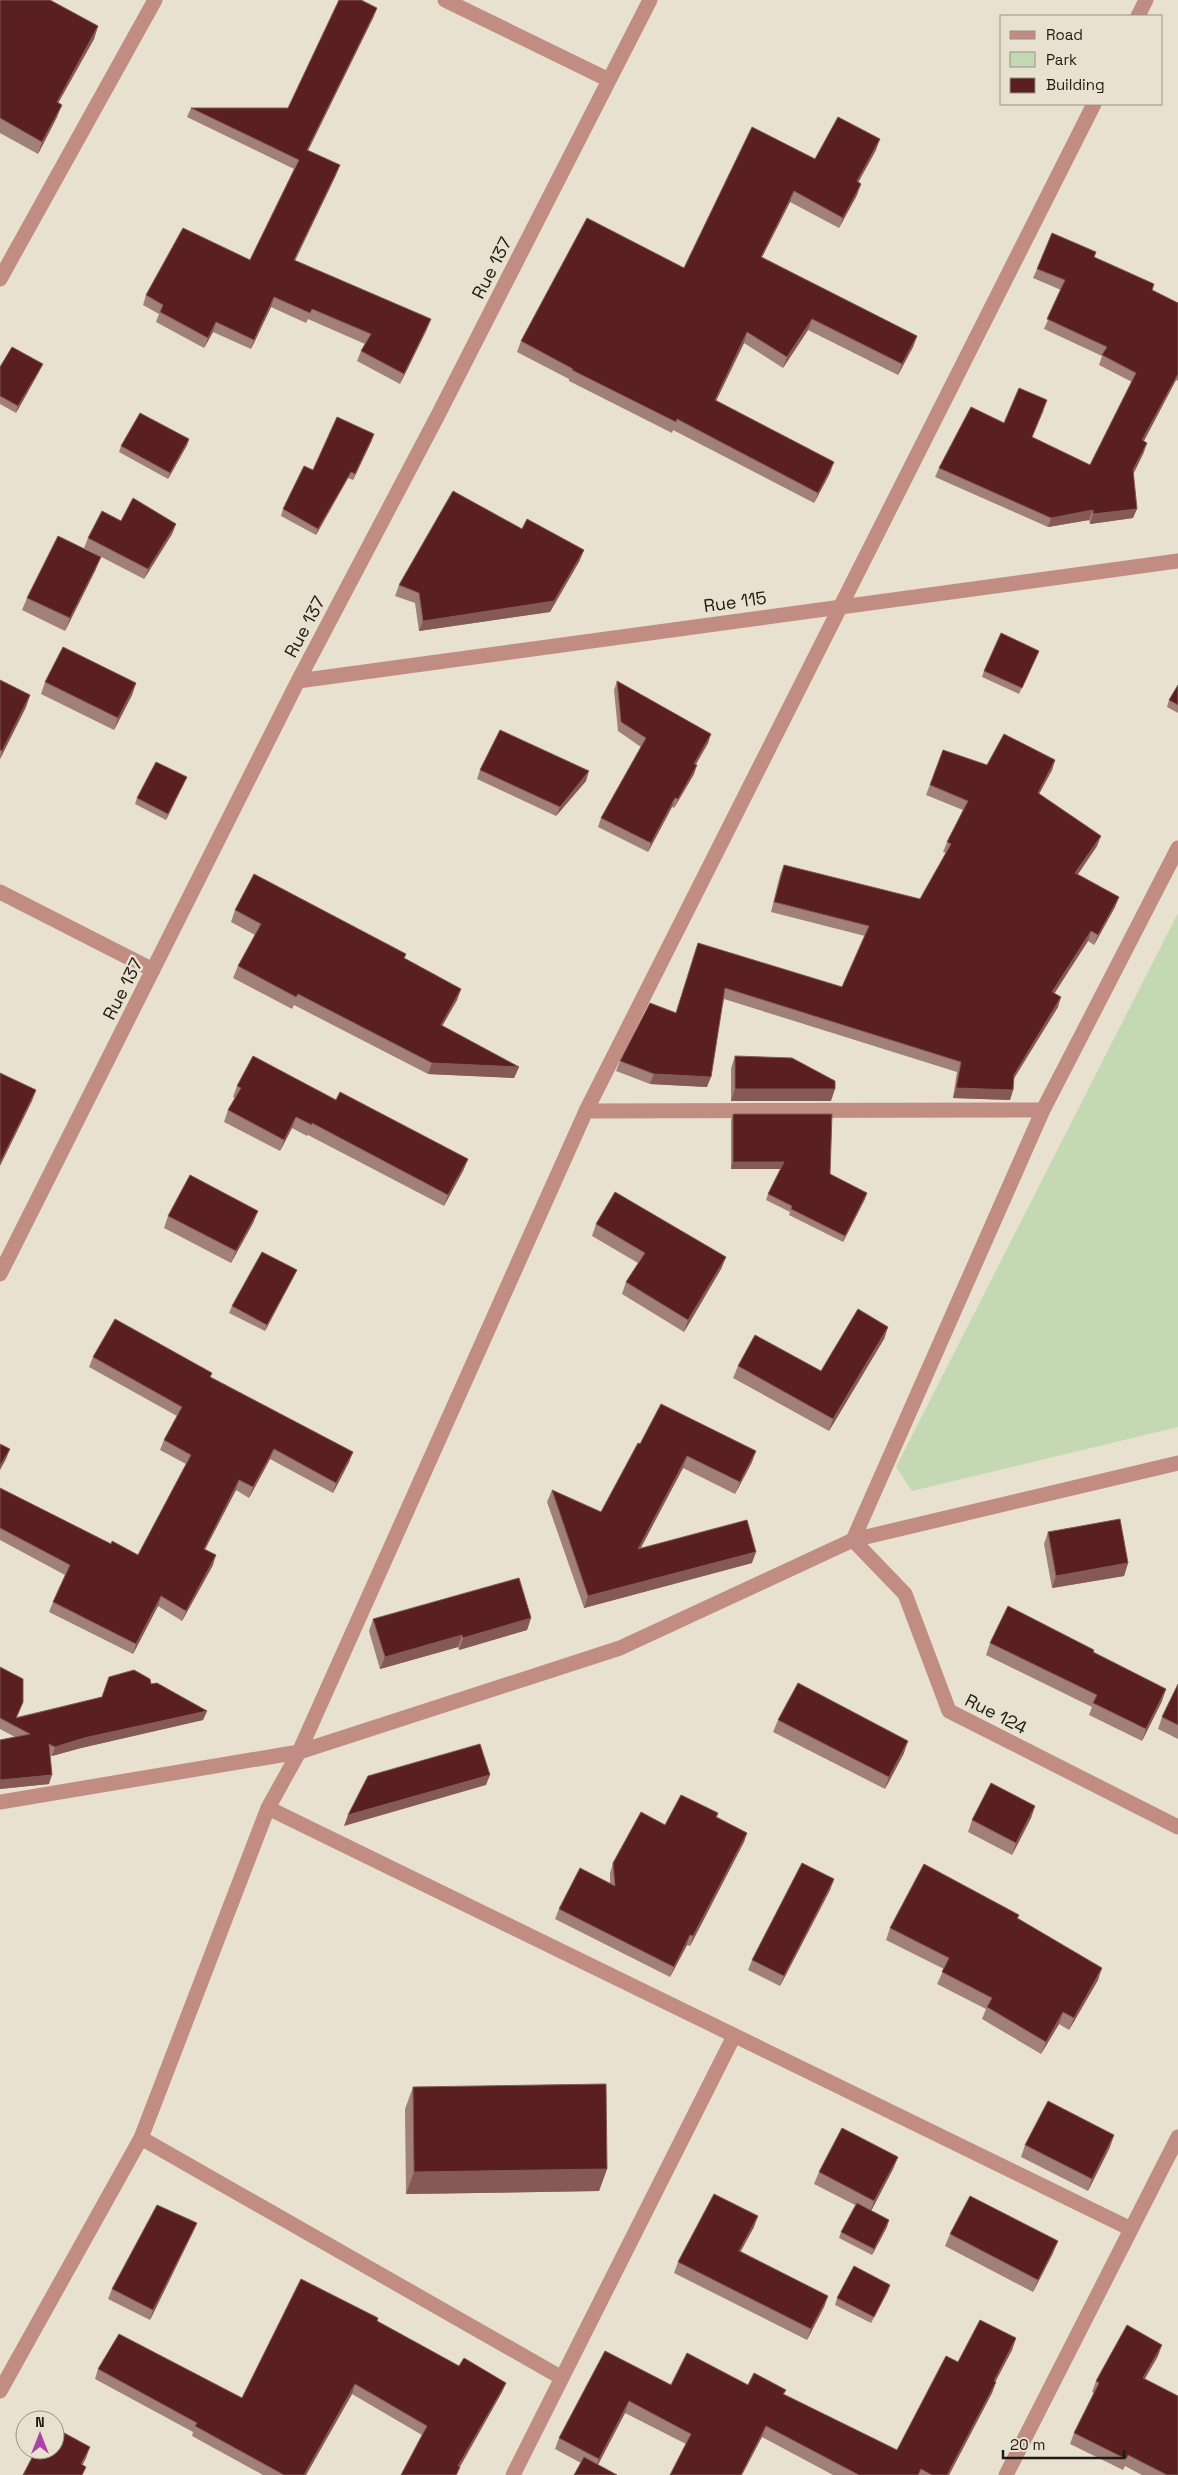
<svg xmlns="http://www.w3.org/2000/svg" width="1178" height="2475" viewBox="0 0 1178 2475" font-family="'Space Grotesk',sans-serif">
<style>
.green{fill:#c4d8b4}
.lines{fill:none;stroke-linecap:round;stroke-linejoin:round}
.street{stroke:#c18d83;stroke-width:15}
.wall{fill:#a08078}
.shaded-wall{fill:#845956}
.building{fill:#591f21;stroke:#845956}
.labels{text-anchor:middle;stroke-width:5;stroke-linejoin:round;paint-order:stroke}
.street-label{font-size:18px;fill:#1e1c15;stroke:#e8e1d0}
</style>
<rect width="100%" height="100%" fill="#e8e1d0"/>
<!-- green -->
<path class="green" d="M1178,913v514l-266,64 -16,-24z"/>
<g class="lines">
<!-- street -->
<path class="street" d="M445,0l164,80
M1138,16l8,-16
M0,279l155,-279
M298,681l880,-120
M1178,848l-135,262 -190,430 52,54 44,117 229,116
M0,892l153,78
M586,1111l457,-1
M0,1274l298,-593 139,-264 213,-417
M0,1802l299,-50 321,-104 233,-108 325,-77
M268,1808l863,421
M141,2138l421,240
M0,2391l141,-253 127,-330 31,-56 287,-641 508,-1007
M513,2475l221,-439
M1006,2475l172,-338"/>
</g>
<!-- wall -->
<path class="wall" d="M0,0l98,26 -4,13 -36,64 -1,14 -19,37 -38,-21z
M377,8l-4,10 -65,133 28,24 -41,86 132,68 -27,55 -43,-23 4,-10 4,-7 -57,-25 -2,4 -35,-16 -20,42 -38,-17 -9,16 -48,-26 3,-8 -16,-9 3,-10 104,-35 44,-91 -107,-52 4,-9h97z
M876,150l-18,32 -1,13 -18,33 -49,-26 -28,55 155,79 -4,11 -15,28 -90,-45 -25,38 -39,-25 -28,58 114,72 -16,30 -141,-73 -1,3 -103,-52v-2l-52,-27 4,-11 163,-73 131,-109z
M1094,257l58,33 26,13v78l-2,-1 -32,61v11l-10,21 -1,45 -43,6 -1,-4 -41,7 -113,-50 4,-9 65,-45 40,-13 -12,27 58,28 42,-83 -33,-17 3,-9 -58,-27 17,-39 -28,-12 4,-9z
M0,367l40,3 -24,43 -16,-9z
M189,439l-2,6 -19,34 -49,-27 2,-6z
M372,440l-19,40 -5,-2 -32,57 -35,-19 2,-7 30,-39z
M121,521l55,3 -4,10 -28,45 -60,-31 4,-10z
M580,560l-30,52 -131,19 -4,-28 -20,-7 4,-11z
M96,569l-31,62 -43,-21 5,-12z
M1039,651l-20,43 -37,-17 2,-6z
M0,680l30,15 -4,12 -26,52z
M617,681l94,53 -3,9 -12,21 -2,10 -20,34 -2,-1 -24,45 -50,-25 3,-9 40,-71 -23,-16 -4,-41z
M45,682l91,1 -4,12 -18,35 -73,-36z
M1178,685v28l-11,-6 2,-7z
M943,750l44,15 68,-5 -3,10 -13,24 58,52 -19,28 41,23 -4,10 -21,38 -6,-4 -34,52 4,14 -45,72v11l-3,10 -57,-2 4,-26 -233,-73 -17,88 -57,-3 -34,-13 4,-10 56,-48 22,-70 144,44 23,-51 -94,-24 9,-37 4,-10 136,34 26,-46 -3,-1 4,-10 16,-32 -37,-15z
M480,770l106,11 -30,35 -79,-37z
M184,783l-18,37 -31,-16 2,-6z
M235,910l171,44 -2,4 57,31 -4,11 -15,26 77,41 -5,11 -86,-4 -134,-69 -2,4 -59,-31 5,-12 17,-31 -24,-13z
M735,1056l96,45h-100v-33z
M237,1086l99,14 132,59 -5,12 -19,35 -136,-71 -1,1 -15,-8 -12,23 -56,-29 4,-12 7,-12 -2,-1z
M733,1114l97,60 35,25 -22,43 -54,-27 1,-3 -24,-12 2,-6 13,-25h-50v-49z
M258,1211l-5,12 -22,40 -67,-35 4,-12z
M596,1224l130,33 -5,12 -37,63 -62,-38 4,-12 12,-19 -46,-27z
M294,1276l-29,55 -36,-18 3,-7z
M888,1327l-4,12 -55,92 -96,-53 5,-12 83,5z
M93,1357l118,20 142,75 -4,10 -16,31 -63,-34 -21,39 -13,-8 -31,59 8,16 -31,56 -24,-15 -25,48 -84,-42 4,-10 12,-27 -65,-35v-52l111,56 27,11 48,-91 -26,-14 4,-10 13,-24 -88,-49z
M640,1444l112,18 -17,32 -52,-26 -43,80 112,15 -168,45 -37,-106 5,-12 49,22z
M1048,1532l80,31 -4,13 -72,12 -8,-44z
M531,1618l-4,12 -68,20 -1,-3 -78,22 -11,-38 4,-12z
M990,1643l103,9 69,49 -20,40 -53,-26 3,-8 -106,-52z
M0,1667l23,35 -6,15 85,-20 7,-20 42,7 56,27 -4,9 -122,28 -29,8 -2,-1 -1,29 -49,5v-49l15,-3 -15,-8z
M1178,1684v55l-20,-10 4,-12z
M778,1720l126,33 -19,36 -112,-57z
M1035,1806l-4,12 -19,37 -44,-23 4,-12z
M718,1813l-1,4 30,16 -3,9 -54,104 -3,-1 -17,32 -115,-58 4,-10 51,-25v-11l3,-10 52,-38z
M834,1879l-4,11 -50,96 -32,-16 4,-10z
M1019,1915l-1,4 80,61 -29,50 -10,-6 -18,30 -59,-35 4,-10 -49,-25 7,-15 -58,-29 4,-12z
M413,2087l194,82 -8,22 -193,3 -1,-85z
M1025,2145l85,2 -22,44 -67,-34z
M898,2157l-5,12 -22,42 16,16 -15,28 -33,-17 2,-6 14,-27 -41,-21 5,-12z
M197,2223l-4,9 -43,88 -42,-21 4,-10z
M754,2227l-14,24 88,45 -4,11 -17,33 -133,-67 4,-11z
M950,2234l103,19 -20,39 -88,-46z
M888,2291l-17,32 -36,-18 2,-7z
M377,2321l82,45 47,17 -4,9 -42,75 -3,8h-56l21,-40 -70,-41 -46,81h-43l-71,-39 1,-4 -98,-53 3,-10 144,29z
M1016,2338l-4,12 -17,32h1l-4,11 -43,82h-116l-71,-38 -76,7 -61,-31 -27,52 -17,-2 -26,-14 4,-11 46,-87 66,34h77l38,5 -2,4 113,56 61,-88z
M1158,2356l-13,23 33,96h-36l-17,-9 -2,4 -53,-26 4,-11 20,-40 -2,-1 4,-11z"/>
<!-- shaded-wall -->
<path class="shaded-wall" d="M377,8l-4,10 -70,142 4,-10z
M98,26l-4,13 -42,75 5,-12z
M62,105l-5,12 -19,37 4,-12z
M880,139l-4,11 -23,42 4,-11z
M340,165l-4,10 -46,95 4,-10z
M861,184l-4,11 -18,33 4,-10z
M794,191l-4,11 -33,65 4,-10z
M274,297l-3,10 -20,42 3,-9z
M431,319l-4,10 -27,55 4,-10z
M812,319l-4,11 -25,38 4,-11z
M216,322l-3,10 -9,16 4,-10z
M747,332l-3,11 -33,68 4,-11z
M917,336l-4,11 -15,28 4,-11z
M43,364l-3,6 -24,43 2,-7z
M1178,374l-2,6 -37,70 3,-10z
M374,434l-2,6 -19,40 2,-6z
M189,439l-2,6 -19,34 2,-6z
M1147,443l-3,9 -14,28 3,-10z
M834,462l-4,11 -16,30 4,-10z
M351,472l-3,6 -32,57 2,-6z
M1137,509l-4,9 -43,6 3,-10z
M1093,510l-4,10 -41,7 3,-9z
M176,524l-4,10 -28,45 4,-10z
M584,550l-4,10 -30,52 -131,19 4,-10z
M101,557l-5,12 -31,62 5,-13z
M136,683l-4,12 -18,35 4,-12z
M30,695l-4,12 -26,52 2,-8z
M711,734l-3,9 -17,30 3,-9z
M1055,760l-3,10 -18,33 4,-10z
M697,765l-3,9 -20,34 4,-9z
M589,771l-3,10 -30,35 4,-9z
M187,777l-3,6 -18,37 2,-6z
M675,798l-3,9 -24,45 3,-9z
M1101,836l-4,10 -25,37 3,-10z
M1119,897l-4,10 -21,38 4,-10z
M1091,931l-3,10 -39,61 3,-10z
M461,989l-4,11 -21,37 5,-12z
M1061,997l-3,10 -48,78 4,-10z
M432,1063l87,4 -5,11 -86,-4z
M654,1074l57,3 -4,10 -57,-3z
M956,1088l57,2 -3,10 -57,-2z
M735,1089h100l-4,12h-100z
M36,1090l-4,11 -32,65v-3z
M296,1117l-4,11 -12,23 4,-11z
M468,1159l-5,12 -19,35 4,-11z
M733,1162h51l-2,7h-51z
M867,1193l-2,6 -22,43 2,-6z
M258,1211l-5,12 -22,40 5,-12z
M726,1257l-5,12 -37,63 4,-12z
M297,1270l-3,6 -29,55 2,-6z
M888,1327l-4,12 -55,92 4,-12z
M10,1449l-4,10 -6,11v-4z
M274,1449l-4,10 -21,39 4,-11z
M756,1451l-4,11 -17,32 5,-12z
M353,1452l-4,10 -16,31 3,-10z
M687,1456l-4,12 -49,93 4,-12z
M239,1480l-3,10 -36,69 4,-10z
M756,1552l-4,11 -168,45 4,-12z
M216,1555l-3,10 -31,56 4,-10z
M1128,1563l-4,13 -72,12 4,-12z
M161,1596l-3,10 -25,48 3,-10z
M531,1618l-4,12 -68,20 4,-12z
M462,1635l-4,12 -78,22 5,-12z
M1166,1689l-4,12 -20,40 4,-12z
M207,1711l-4,9 -122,28 -29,8 3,-9 29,-9z
M908,1741l-4,12 -19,36 4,-12z
M52,1775l-3,9 -49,5v-9z
M490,1775l-4,10 -142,41 4,-11z
M1035,1806l-4,12 -19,37 4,-12z
M747,1833l-3,9 -54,104 3,-10z
M834,1879l-4,11 -50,96 4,-10z
M690,1935l-3,10 -17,32 4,-10z
M1102,1968l-4,12 -29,50 5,-12z
M1063,2012l-4,12 -18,30 5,-12z
M1114,2135l-4,12 -22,44 4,-12z
M898,2157l-5,12 -23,44 4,-12z
M607,2169l-8,22 -193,3 8,-22z
M758,2216l-4,11 -19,35 4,-11z
M889,2220l-2,7 -15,28 2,-6z
M197,2223l-4,9 -43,88 3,-10z
M1058,2241l-5,12 -20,39 5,-12z
M890,2285l-2,6 -17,32z
M828,2296l-4,11 -17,33 4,-11z
M1016,2338l-4,12 -22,42 4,-11z
M1162,2345l-4,11 -19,32 4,-10z
M996,2382l-4,11 -43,82h-2z
M506,2383l-4,9 -47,83 3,-9z
M355,2384l-3,10 -46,81h-2z
M629,2401l-4,12 -30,57 4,-11z
M766,2426l-4,11 -20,38h-1z
M90,2447l-4,11 -8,16 3,-10z"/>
<!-- building -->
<path class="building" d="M0,0h50l48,26 -41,76 5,3 -20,37 -42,-24z
M339,0h22l16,8 -70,142 33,15 -46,95 137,59 -27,55 -43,-23 10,-17 -59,-25 -2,4 -36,-16 -20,43 -38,-18 -8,16 -48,-26 3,-7 -17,-10 37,-67 67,32 49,-100 -108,-52h97z
M838,117l42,22 -23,42 4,3 -18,34 -49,-27 -33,66 156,79 -15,28 -90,-45 -25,38 -40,-25 -32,68 119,62 -16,31 -141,-74 -1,3 -104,-52 1,-1 -52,-28 66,-123 97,50 68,-141 63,32z
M1052,233l44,19 -2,5 60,27 -2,6 26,13v71l-36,66 5,3 -14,27 4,39 -44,5v-4l-42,8 -112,-50 32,-61 33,16 15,-35 28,12 -15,37 58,28 46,-92 -34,-18 5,-8 -60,-28 18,-39 -28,-11z
M12,347l31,17 -25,42 -18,-10v-29z
M140,413l49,26 -19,34 -49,-27z
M337,417l37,17 -19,40 -4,-2 -33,57 -35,-20 21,-43 9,4z
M453,491l69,38 5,-10 57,31 -30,51 -131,20 -4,-28 -20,-8z
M133,498l43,26 -28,45 -60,-31 14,-27 19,10z
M58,536l43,21 -31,61 -43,-20z
M1001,633l38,18 -17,37 -38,-17z
M63,647l73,36 -18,35 -73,-36z
M0,680l30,15 -28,56 -2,-1z
M617,681l94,53 -17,30 3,1 -19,34 -3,-1 -24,45 -50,-25 45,-80 -25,-16z
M1178,685v20l-9,-5z
M500,730l89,41 -29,36 -80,-37z
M1004,734l51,26 -17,33 63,43 -26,37 44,24 -21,38 -7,-4 -39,61 9,5 -47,78 -1,15 -57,-2 5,-26 -236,-74 -14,89 -57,-3 -34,-13 30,-58 26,10 22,-70 144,44 27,-61 -95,-24 10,-37 136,34 31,-55 -4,-2 21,-41 -38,-16 13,-35 44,15z
M156,762l31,15 -19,37 -31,-16z
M254,874l152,80 -2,4 57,31 -20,36 78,42 -87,-4 -134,-69 -2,3 -58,-31 23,-42 -26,-14z
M253,1056l83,44 4,-8 128,67 -20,36 -136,-72v2l-16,-8 -12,23 -56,-30 13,-22 -4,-2z
M735,1056l57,2 43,23v8h-100z
M0,1073l36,17 -36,73z
M733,1114h99l-2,60 37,19 -22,43 -54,-27 1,-3 -24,-12 16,-32h-51z
M190,1175l68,36 -22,40 -68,-35z
M615,1192l111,65 -38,63 -62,-38 19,-29 -49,-29z
M262,1252l35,18 -30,55 -35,-19z
M858,1309l30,18 -55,92 -95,-53 17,-31 66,36z
M115,1319l97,54 -2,4 143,75 -17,31 -62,-34 -21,38 -14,-7 -35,69 12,6 -30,56 -25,-15 -25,48 -83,-42 17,-37 -70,-37v-40l111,56 1,-3 26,14 53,-100 -27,-15 18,-33 -89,-50z
M661,1404l95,47 -16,31 -53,-26 -49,93 109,-29 9,32 -168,44 -36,-106 49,22 37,-69 2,1z
M0,1444l10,5 -10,17z
M1120,1519l8,44 -72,13 -8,-44z
M519,1578l12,40 -68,20 -1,-3 -77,22 -12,-38z
M1008,1606l86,44 -1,2 73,37 -20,40 -53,-26 4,-8 -107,-52z
M0,1667l23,12v23l-7,16 86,-21 7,-20 25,-7 16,9 1,5 6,-1 50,28 -123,27 -29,9 -6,-3 3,31 -52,5v-40l30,-6 -30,-16z
M798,1683l110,58 -19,36 -111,-57z
M1178,1684v41l-16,-8z
M480,1744l10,31 -142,40 20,-39z
M991,1783l44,23 -19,37 -44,-23z
M681,1795l37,18 -2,4 31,16 -54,103 -3,-1 -16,32 -115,-58 21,-41 35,18 -2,-23 28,-51 24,13z
M802,1863l32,16 -50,97 -32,-16z
M924,1864l95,51 -2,3 85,50 -28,50 -11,-6 -17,30 -59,-35 5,-9 -50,-26 7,-14 -59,-30z
M606,2084l1,85 -193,3 -1,-85z
M1048,2101l66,34 -22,44 -67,-34z
M842,2128l56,29 -24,44 -55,-29z
M714,2194l44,22 -19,35 89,45 -17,33 -133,-67z
M970,2196l88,45 -20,39 -88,-46z
M857,2203l32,17 -15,29 -33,-17z
M157,2205l40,18 -44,87 -41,-21z
M854,2266l36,19 -16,32 -37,-19z
M301,2279l77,39 -1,3 82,45 5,-8 42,25 -48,83 2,1 -4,8h-55l26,-49 -72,-42 -51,91h-20l-89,-49 2,-3 -99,-54 21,-35 123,64z
M980,2320l36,18 -22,43 2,1 -49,93h-15l-11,-6 -3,6h-59l-93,-49 -25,49h-71l21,-41 -62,-33 -30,58 -40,-21 46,-87 66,34 16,-32 61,32 6,-12 32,17 -3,4 114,56 49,-94 12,6z
M1127,2325l35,20 -19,33 35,18v79h-11l-39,-20 -2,4 -52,-26 25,-50 -3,-2z
M55,2428l35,19 -9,17 5,3 -4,8h-59l13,-25h19z
M584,2457l33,18h-43z"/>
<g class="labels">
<!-- street labels -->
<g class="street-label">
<text transform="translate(492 268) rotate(-63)" y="6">Rue 137</text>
<text transform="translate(735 602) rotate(-8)" y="6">Rue 115</text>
<text transform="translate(305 627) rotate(-62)" y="6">Rue 137</text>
<text transform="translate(123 989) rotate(-63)" y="6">Rue 137</text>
<text transform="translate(996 1714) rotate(27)" y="6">Rue 124</text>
</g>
</g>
<!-- legend -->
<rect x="1000" y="15" width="162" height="90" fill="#e8e1d0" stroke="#979285"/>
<rect x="1010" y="31" width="25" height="8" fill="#c18d83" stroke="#979285"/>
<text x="1046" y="40" font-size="15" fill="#1e1c15">Road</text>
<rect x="1010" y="52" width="25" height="15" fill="#c4d8b4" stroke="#979285"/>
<text x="1046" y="65" font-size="15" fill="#1e1c15">Park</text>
<rect x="1010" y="78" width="25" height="15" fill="#591f21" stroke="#979285"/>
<text x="1046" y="90" font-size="15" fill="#1e1c15">Building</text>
<!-- north arrow -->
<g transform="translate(40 2435)"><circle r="24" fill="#e8e1d0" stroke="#979285"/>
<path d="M0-4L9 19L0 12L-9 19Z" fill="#a943a7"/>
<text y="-8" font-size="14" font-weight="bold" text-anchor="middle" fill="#1e1c15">N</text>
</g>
<!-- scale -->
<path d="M1003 2450v8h121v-8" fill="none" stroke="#1e1c15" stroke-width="2.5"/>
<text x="1010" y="2450" font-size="15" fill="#1e1c15" stroke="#e8e1d0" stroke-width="4" paint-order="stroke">20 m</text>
</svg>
